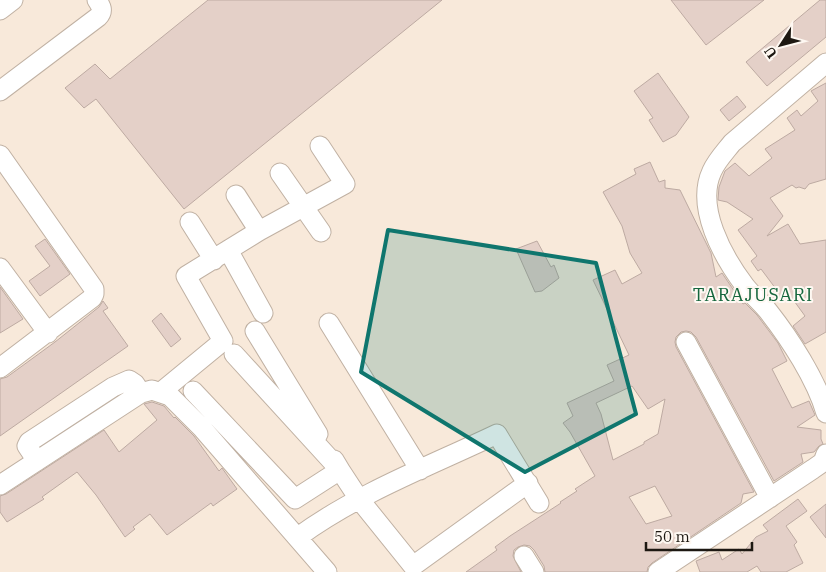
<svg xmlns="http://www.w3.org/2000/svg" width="826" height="572" viewBox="0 0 826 572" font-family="'IBM Plex Serif',serif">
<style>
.building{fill:#e4d0c8;stroke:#bdaaa2;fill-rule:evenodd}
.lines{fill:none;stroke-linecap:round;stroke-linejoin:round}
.minor-casing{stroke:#c0b1a3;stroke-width:21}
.minor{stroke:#fff;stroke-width:19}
.marked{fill:#0f766e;fill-opacity:0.2;stroke:#0f766e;stroke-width:4;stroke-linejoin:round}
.labels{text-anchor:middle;stroke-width:4;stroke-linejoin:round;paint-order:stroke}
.quarter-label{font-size:18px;letter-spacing:1px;fill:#15663d;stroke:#fef8f2}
</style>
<rect width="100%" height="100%" fill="#f8e9da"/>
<!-- building -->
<path class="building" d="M208,0h234l-258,209 -88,-110 -12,9 -19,-20 30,-24 15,15z
M671,0h93l-58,45z
M820,0h6v37l-59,49 -21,-24z
M658,73l31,44 -13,18 -13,7 -14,-22 4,-2 -19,-27z
M826,83v96l-17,5 -4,5 -6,-2 -3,1 -4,-3 -22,13 13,18 -16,20 21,-12 12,20 26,-4v92l-21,12 -12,-18 12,-10 -16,-22 -14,8 -4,-5 -2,-3 7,-5 -15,-20 -3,2 -7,-10 6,-5 -19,-26 15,-11 -26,-17 -9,-2 1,-13 6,-16 10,-8 14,13 23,-18 -7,-9 30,-19 -8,-12 10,-8 4,6 17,-15 -7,-10z
M737,96l9,11 -17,14 -9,-11z
M650,162l9,20 6,-2v8l15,2 31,63 5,24 6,-4 21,31 2,-1 12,12 21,28 9,18 -15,8 20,39 17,-7 6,14 -18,12 24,3v9l2,5 -4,2 -5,6 -13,2 2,8 -29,19 -78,-144 -5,-5 -5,-1 -5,1 -5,5 -1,5 1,5 78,145 -11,2 -2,9 -89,60 -4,4 -1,5h-102l-1,-6 -10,-16 -4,-4 -6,-1 -6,2 -4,3 -1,6 8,16h-55l31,-22 -2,-3 15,-11 51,-33 -1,-1 17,-11 -2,-2 20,-13 -25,-44 -7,-9 10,-7 -6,-13 47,-22 -7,-16 22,-10 -36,-75 22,-10 7,14 20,-11 -12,-20 -8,-27 -19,-34 33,-18 -2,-5zM632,386l16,23 17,-10 -7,35 -14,8v2l-31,16 -12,-46 -5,-11zM655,486l17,30 -26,8 -17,-27z
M45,239l25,35 -30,22 -11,-15 21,-15 -15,-20z
M537,241l14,26 3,-2 5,13 -17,13 -7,1 -19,-43z
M0,287l23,32 -23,14z
M103,301l5,7 -5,3 25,35 -128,90v-57l7,-2 48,-35 44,-35z
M161,313l20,26 -10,8 -19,-26z
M152,402l12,4 10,12 1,-1 19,19 25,35 3,-3 15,21 -24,17 -2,-3 -44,32 -17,-21 -17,13 2,2 -10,8 -29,-42 -19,-23 -35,25 2,2 -37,23 -7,-10v-16l6,-2 98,-64 15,22 38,-32 -13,-16z
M798,499l9,12 -21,15 11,16 -3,3 9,18 -17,9h-25l-4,-6 -10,6h-47l-4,-11 23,-9 3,8 17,-11 3,5 14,-17 12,-6 -5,-6z
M826,504v34l-16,-21z"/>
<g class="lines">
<defs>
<path id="minor" d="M0,10l13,-10
M826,63l-94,80c-7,9 -15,17 -20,28 -17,36 11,86 33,115 7,9 16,16 23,25 22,28 48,68 58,102
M0,91l98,-74c6,-6 3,-11 -1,-17
M0,155l94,134v5l-2,4 -92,70
M280,173l41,59
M236,195l23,36
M190,222l24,38
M228,250l35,63
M0,268l48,65
M329,323l91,147
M255,331l63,103
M686,342l84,156
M234,354l106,116 19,29 54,67 115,-83
M193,391l102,108 45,-29 -6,-10
M161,392l62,-51 -37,-65 73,-45 86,-47 -25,-38
M37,461l-10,-15 2,-4 84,-55 16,-7 6,4 6,9
M0,485l141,-92 11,-3 18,6 32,32 125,144
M298,537c60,-44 132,-71 199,-103l42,69
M524,556l10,16
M658,572l155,-103 10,-7 3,-8"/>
</defs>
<!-- minor casing -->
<use href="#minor" class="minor-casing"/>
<!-- minor -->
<use href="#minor" class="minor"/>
</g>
<!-- marked area -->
<path class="marked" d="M388,230l208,33 40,151 -111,58 -164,-100z"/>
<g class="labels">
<!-- quarter labels -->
<g class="quarter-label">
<text x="753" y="301">TARAJUSARI</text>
</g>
</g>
<!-- north arrow -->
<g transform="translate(781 45) rotate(234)" stroke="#fef8f2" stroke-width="4" paint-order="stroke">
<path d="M0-4L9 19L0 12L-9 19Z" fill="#1d1812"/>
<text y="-8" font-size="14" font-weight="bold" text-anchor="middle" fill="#1d1812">U</text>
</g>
<!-- scale -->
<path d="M646 542v8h106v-8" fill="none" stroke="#1d1812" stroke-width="2.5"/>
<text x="654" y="542" font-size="15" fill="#1d1812" stroke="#fef8f2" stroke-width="4" paint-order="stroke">50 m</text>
</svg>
